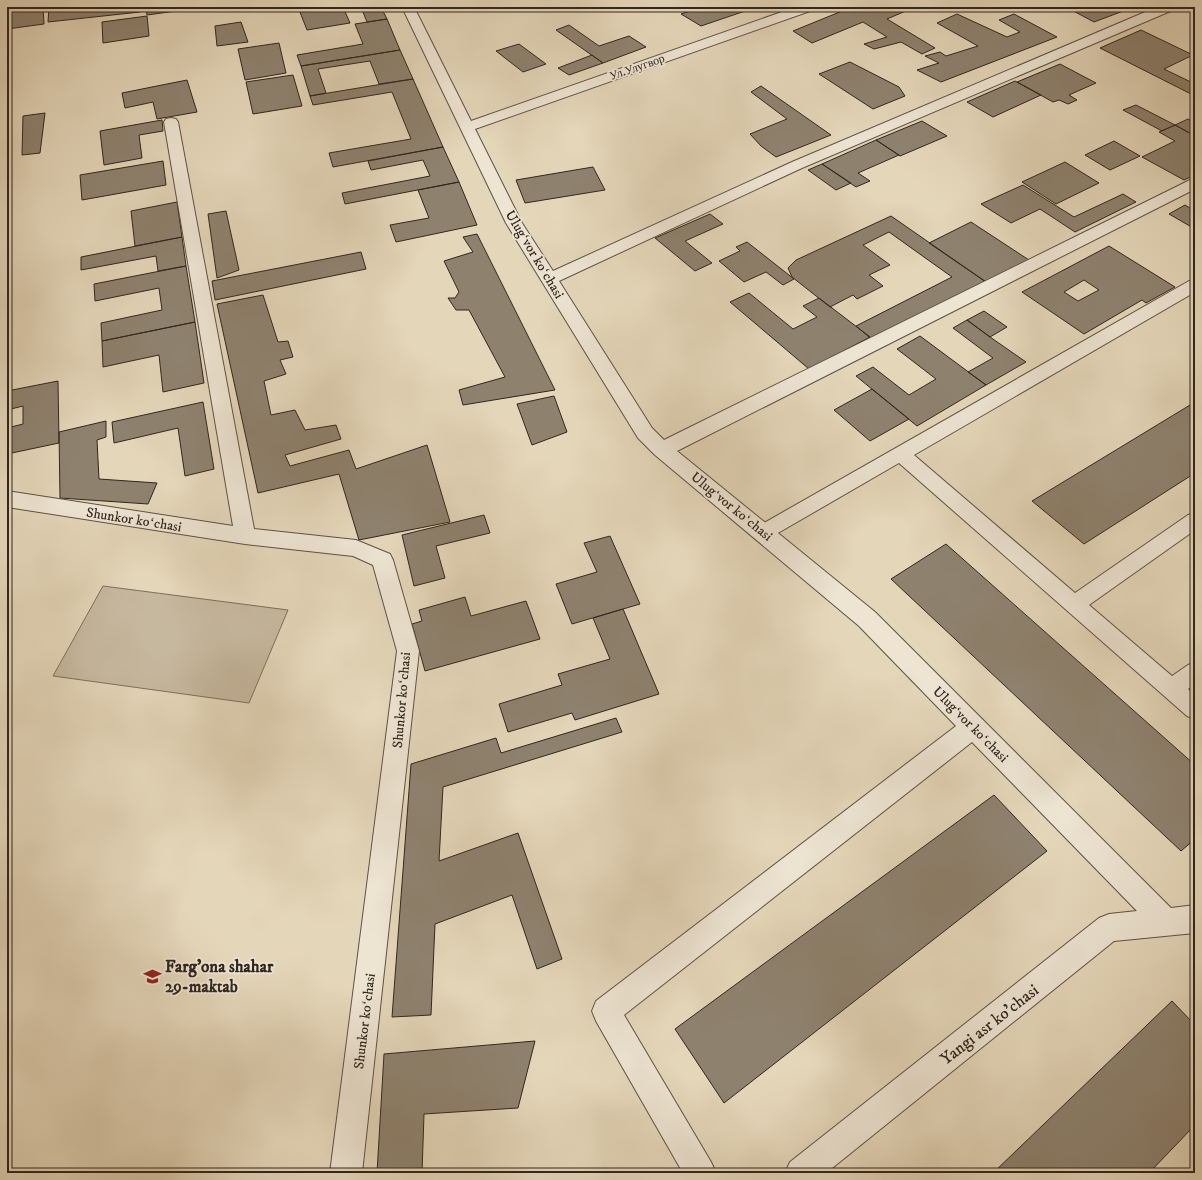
<svg xmlns="http://www.w3.org/2000/svg" width="1202" height="1180" viewBox="0 0 1202 1180" font-family="'IM FELL DW Pica',serif">
<style>
.green{fill:#c6b89f;stroke:#7c6f5f}
.building{fill:#8e826f;stroke:#31261f;fill-rule:evenodd}
.lines{fill:none;stroke-linecap:round;stroke-linejoin:round}
.lane-casing{stroke:#5e5246;stroke-width:2}
.street-casing{stroke:#5e5246;stroke-width:2}
.lane{fill:#ede4d2;fill-rule:evenodd}
.street{fill:#ede4d2;fill-rule:evenodd}
.labels{text-anchor:middle;stroke-width:3.5;stroke-linejoin:round;paint-order:stroke}
.far-street-label{font-size:12px;fill:#31261f;stroke:#ede4d2}
.street-label{font-size:14px;fill:#31261f;stroke:#ede4d2}
.near-poi-label{font-size:17px;font-weight:bold;fill:#31261f;stroke:#ede4d2;text-anchor:start}
.near-street-label{font-size:17px;fill:#31261f;stroke:#ede4d2}
</style>
<rect width="100%" height="100%" fill="#e4d6b9"/>
<filter id="stains"><feTurbulence type="fractalNoise" baseFrequency=".005" numOctaves="4"/><feColorMatrix values="0 0 0 0 .2 0 0 0 0 .09 0 0 0 0 .02 0 0 0 .5 -.17"/></filter>
<radialGradient id="worn" r=".72"><stop offset=".6" stop-color="#630" stop-opacity="0"/><stop offset="1" stop-color="#630" stop-opacity=".3"/></radialGradient>
<!-- green -->
<path class="green" d="M103,586l185,24 -39,93 -196,-27z"/>
<!-- building -->
<path class="building" d="M26,7h17l1,17 -37,5v-20z
M49,7h91v5l-92,10z
M146,7h59l-58,8z
M298,7h45l7,16 -43,7z
M361,7h20l6,12 -20,3z
M702,7h51l1,1 -53,18 -20,-12z
M852,7h51l5,3 -21,9 48,29 -13,6 -21,-12 -27,7 -10,-5 23,-7 -24,-15 -51,21 -19,-12z
M1066,7h68l-40,15z
M957,14l50,23 13,-5 -21,-12 15,-6 43,23 -116,45 -24,-12 22,-7 -14,-7 15,-4 6,4 32,-10 -41,-23z
M147,16l2,20 -46,7 -1,-21z
M387,19l13,31 -99,16 -4,-11 66,-11 -8,-20z
M241,22l7,20 -31,4 -2,-20z
M569,25l30,21 30,-10 17,11 -43,16 -47,-33z
M1141,30l52,25 -29,14 31,15v12l-95,-48z
M279,43l7,30 -41,7 -7,-31z
M519,44l27,20 -23,8 -27,-21z
M400,50l13,29 -34,5 -9,-23 -52,8 8,24 -16,3 -9,-30z
M592,55l11,8 -34,12 -11,-7z
M850,62l49,25 6,9 -32,13 -54,-35z
M1060,64l36,19 -27,12 8,5 -9,4 -9,-4 -6,2 -36,-20z
M293,75l9,31 -49,8 -7,-32z
M413,79l30,68 -110,20 -4,-14 82,-14 -19,-47 -79,13 -3,-9z
M187,80l10,32 -40,7 -4,-17 -28,6 -3,-15z
M1015,81l26,14 -48,22 -26,-15z
M761,86l70,49 -55,22 -15,-11 -11,-12 37,-15 -36,-27z
M1136,105l39,20 -13,6 -39,-21z
M45,113l-5,40 -18,2 1,-39z
M1188,119l7,4v13l-20,-11z
M162,120l1,11 -24,4 3,23 -38,7 -4,-34z
M922,121l25,15 -47,20 -24,-16z
M1175,125l20,11v39l-11,5 -42,-23 33,-16 -16,-9z
M876,140l23,15 -41,18 12,8 -14,6 -34,-23z
M1114,141l26,15 -30,14 -25,-15z
M443,147l16,35 -114,22 -3,-11 88,-17 -7,-16 -52,10 -3,-9z
M163,161l3,24 -84,15 -2,-25z
M1065,162l34,21 -43,21 -34,-22z
M822,164l29,19 -15,7 -28,-20z
M593,167l12,23 -80,13 -9,-23z
M459,182l18,43 -81,17 -6,-17 39,-7 -11,-28z
M1023,185l51,32 49,-23 13,8 -61,30 -35,-23 -29,14 -30,-19z
M177,202l5,35 -47,9 -4,-35z
M1185,205l10,6v18l-26,-15z
M226,211l13,59 -22,8 -9,-64z
M710,214l13,10 -38,17 27,22 -17,8 -40,-33z
M891,216l95,66 -112,59 -18,-15 96,-49 -63,-45 -26,13 27,20 -21,10 14,11 -26,13 -4,-4 -23,12 -38,-30 -4,-9 8,-8z
M971,222l58,38 -43,22 -57,-39z
M477,234l78,156 -92,15 -4,-15 46,-13 -36,-67h-13l-8,-12h7l4,-6 -15,-31 29,-9 -10,-15z
M182,237l4,29 -28,5 -2,-15 -75,14v-13z
M747,242l47,37 -11,6 -17,-13 -22,10 -25,-21 21,-10 -4,-4z
M1109,246l66,41 -29,16 -4,-3 -58,34 -62,-42zM1084,280l15,10 -21,11 -14,-9z
M361,252l5,17 -151,31 -3,-19z
M186,266l9,56 -93,19 -1,-18 61,-13 -3,-22 -64,13 -1,-17z
M749,293l44,36 24,-12 -14,-11 16,-8 51,39 -61,32 -79,-67z
M263,295l15,47 10,-1 5,16 -13,3 6,14 -22,7 7,34 24,-5 10,20 31,-5 5,14 -56,16 5,11 59,-16 7,19 71,-24 23,77 -91,18 -20,-66 -81,19 -41,-189z
M984,311l23,16 -17,10 -23,-17z
M967,320l23,17 36,25 -40,23 -18,-13 25,-14 -40,-30z
M195,322l9,61 -41,9 -4,-37 -56,12 -1,-26z
M920,336l66,49 -69,41 -61,-50 17,-9 36,28 27,-16 -39,-30z
M58,381l1,62 -52,11v-26l16,-4v-18l-16,4v-19z
M872,389l37,30 -39,22 -36,-31z
M554,396l13,36 -35,13 -15,-41z
M203,402l11,67 -29,7 -7,-48 -64,15 -2,-21z
M1195,402v71l-111,71 -52,-43z
M106,421v16l-9,3 2,39 58,4 -9,21 -88,-6 -1,-66z
M484,515l6,18 -54,13 9,32 -31,8 -12,-51z
M610,536l30,68 -68,20 -16,-40 41,-12 -13,-29z
M946,544l249,221v74l-14,12 -290,-272z
M465,597l6,19 55,-15 14,38 -115,32 -13,-47 10,-3 -3,-11z
M623,609l36,85 -84,26 -3,-7 -64,19 -9,-28 63,-19 -4,-11 52,-15 -17,-41z
M616,718l6,14 -179,55 -4,74 79,-28 44,126 -25,10 -25,-74 -77,29 -4,91 -39,2 19,-253 85,-26 5,15z
M994,795l53,56 -323,252 -49,-74z
M1172,1001l23,24v100l-46,48h-156z
M535,1041l-17,67 -94,6 -2,59h-45l7,-119z"/>
<g class="lines">
<defs>
<path id="lane" d="M1195,280v12l-281,163 161,138 113,-78 7,-2v17l-106,75 83,71 16,-11 7,-3v21l-7,6 7,7v23l-8,-3 -288,-253 -128,74 -7,3 -7,-3 -3,-5 3,-5 432,-246z"/>
<path id="street" d="M402,7h12l57,114 325,-114h18l-1,3 -338,119 47,94 31,48 239,-109 365,-155h17l-1,3 -371,158 -243,113 93,147 12,12 526,-260 5,-2v11l-518,262 198,161 296,296 24,-3v28l-81,8 -288,232h-41l5,-11 309,-244 10,-4 28,-3 -165,-169 -348,273 87,147 5,11h-33l-87,-152 -4,-10 4,-10 360,-275 -97,-100 -204,-171 -17,-17 -132,-215z
M1187,7h8v5l-7,-2z
M171,118l5,1 2,3 76,407 102,11 34,14 3,6 26,91 -57,522h-32l67,-522 -24,-86 -20,-9 -108,-12 -238,-37v-16l226,35 -69,-404 2,-3z"/>
</defs>
<!-- lane casing -->
<use href="#lane" class="lane-casing"/>
<!-- street casing -->
<use href="#street" class="street-casing"/>
<!-- lane -->
<use href="#lane" class="lane"/>
<!-- street -->
<use href="#street" class="street"/>
</g>
<!-- icons -->
<defs>
<symbol id="school-bare" viewBox="-9 -9 18 18"><path d="M0-5L7-2L0 1L-7-2ZM-4 1L0 2.5L4 1V4Q0 6-4 4Z" fill="#8f2418" stroke="#ede4d2" stroke-width="2.5" paint-order="stroke"/></symbol>
</defs>
<g fill-rule="evenodd">
<use href="#school-bare" x="140" y="964" width="25" height="25"/>
</g>
<g class="labels">
<!-- far-street labels -->
<g class="far-street-label">
<text transform="translate(637 67) rotate(-19)" y="4">Ул.Улугвор</text>
</g>
<!-- street labels -->
<g class="street-label">
<text transform="translate(535 254) rotate(59)" y="5">Ulugʻvor koʻchasi</text>
<text transform="translate(732 506) rotate(39)" y="5">Ulugʻvor koʻchasi</text>
<text transform="translate(134 519) rotate(9)" y="5">Shunkor koʻchasi</text>
<text transform="translate(401 700) rotate(-85)" y="5">Shunkor koʻchasi</text>
<text transform="translate(971 724) rotate(45)" y="5">Ulugʻvor koʻchasi</text>
<text transform="translate(364 1021) rotate(-83)" y="5">Shunkor koʻchasi</text>
</g>
<!-- near-poi labels -->
<g class="near-poi-label">
<text x="165" y="972">Farg'ona shahar<tspan x="165" dy="20">29-maktab</tspan></text>
</g>
<!-- near-street labels -->
<g class="near-street-label">
<text transform="translate(989 1024) rotate(-38)" y="6">Yangi asr ko'chasi</text>
</g>
</g>
<!-- margin -->
<rect width="1202" height="1180" fill="none" stroke="#e4d6b9" stroke-width="24"/>
<rect x="8" y="8" width="1186" height="1164" fill="none" stroke="#31261f" stroke-width="2"/>
<rect x="12" y="12" width="1178" height="1156" fill="none" stroke="#31261f"/>
<rect width="100%" height="100%" filter="url(#stains)"/>
<rect width="100%" height="100%" fill="url(#worn)"/>
</svg>
